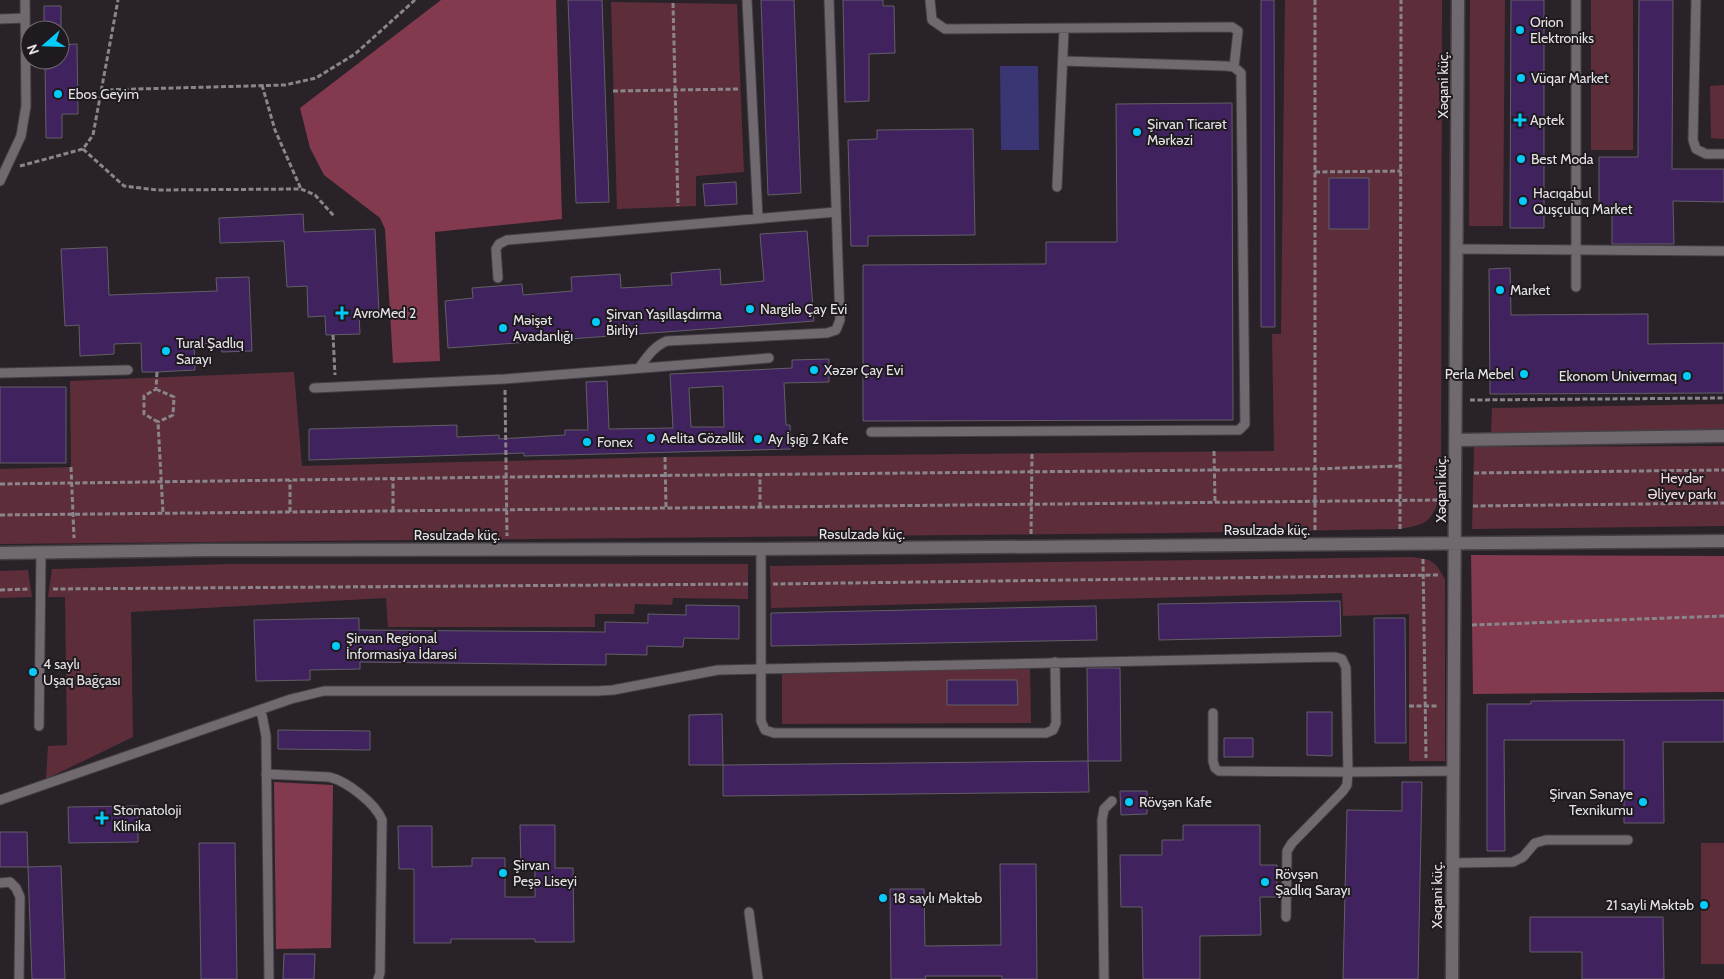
<svg xmlns="http://www.w3.org/2000/svg" width="1724" height="979" viewBox="0 0 1724 979" font-family="Cabin,sans-serif">
<style>
.green{fill:#5d2e3a}
.forest{fill:#83394e}
.water{fill:#3a3573}
.building{fill:#40235e;stroke:#625f66;fill-rule:evenodd}
.lines{fill:none;stroke-linecap:round;stroke-linejoin:round}
.lane-casing{stroke:#444045;stroke-width:11}
.street-casing{stroke:#444045;stroke-width:15}
.secondary-casing{stroke:#444045;stroke-width:15}
.path{stroke:#8a858a;stroke-width:3;stroke-dasharray:5 2.5;stroke-linecap:butt}
.lane{stroke:#706a70;stroke-width:9}
.street{stroke:#706a70;stroke-width:12}
.secondary{stroke:#706a70;stroke-width:12}
.poi-dot{fill:#04cbf9;stroke:#1f1a1f;stroke-width:2}
.labels{text-anchor:middle;stroke-width:4;stroke-linejoin:round;paint-order:stroke}
.poi-label{font-size:14px;fill:#e6e3e6;stroke:#1f1a1f;text-anchor:start}
.street-label{font-size:14px;fill:#e6e3e6;stroke:#1f1a1f}
.park-label{font-size:14px;fill:#f2dbdf;stroke:#1f1a1f}
</style>
<rect width="100%" height="100%" fill="#292329"/>
<!-- green -->
<path class="green" d="M1285,0h157l-1,495c-11,27 -12,29 -41,34l-229,4 -1171,11v-75l71,-2 -1,-86 224,-9 8,94 363,-9 609,-6 -2,-117h9z
M1470,0h35l-2,226h-34z
M1591,0h42v150h-42z
M611,2l126,2 7,168 -48,4v30l-79,3z
M1724,85v54l-13,-1 -1,-52z
M1724,404v27l-233,3 1,-26z
M1724,446v80l-252,3 2,-82z
M1412,557c21,3 22,3 33,22v182h-36v-147l-66,2 -1,-23 -571,15 -1,-42z
M230,564h518v35l-75,-1 -1,7 -37,-1 -1,10h-39v13h-207l-2,-29 -255,14 2,125 -87,42 2,-33 19,-1 -2,-148h-17l4,-28z
M28,570l4,27 -32,1v-27z
M1030,668l1,55 -249,1v-51z
M1701,843h23v121h-23z"/>
<!-- forest -->
<path class="forest" d="M441,0h115l6,219 -127,13 5,129 -47,2 -8,-134 -5,-11 -56,-43 -14,-27 -10,-40z
M1471,555l253,1v136l-251,2z
M274,782l59,3 -2,163 -55,1z"/>
<!-- water -->
<path class="water" d="M1000,66h38l1,84h-38z"/>
<!-- building -->
<path class="building" d="M568,0h34l7,202 -33,1z
M761,0h33l7,193 -33,2z
M843,0h40v6h11l1,47 -26,1v47l-24,1z
M1261,0h13l1,327h-14z
M1511,0h33v228h-34z
M1639,0h34l-1,169h52v33l-51,-1 1,43h-62v-38h-13v-49h39z
M44,6h17v24h-17z
M77,44l1,70h-16v24h-16l-1,-78h15v-15z
M1232,103l1,317 -370,1v-156l183,-1v-22h71l-1,-138z
M973,129l2,106 -107,1v10h-17l-3,-106 29,-1v-9z
M1329,178h40v51h-40z
M736,182l1,22 -32,2 -2,-22z
M303,214l1,18 71,-3 4,84 -20,1 1,20 -34,1 -1,-19 -17,1 -1,-31 -20,1 -3,-46 -64,2 -1,-25z
M807,231l7,90 -366,27 -3,-47 28,-3 -1,-10 50,-4 1,11 49,-4 -1,-14 49,-3 1,14 51,-3 -1,-12 49,-4 1,16 43,-4 -4,-47z
M107,247l2,48 108,-4 -1,-13 33,-1 3,74 -30,1 -1,-9 -27,1 1,26 -38,2h-15l-1,-29 -27,1v10l-34,2 -1,-31 -14,1 -4,-77z
M1510,268l1,47 137,-1v30l76,-1v50l-234,1 -1,-125z
M829,359v23l-45,1 2,42h4l1,24 -267,7v-3l-215,7v-31l148,-4v12l42,-2v4l66,-4v-5h23l-2,-48 21,-1 2,48 64,-1 -3,-54 122,-6v-8zM723,386l1,41h-33l-2,-39z
M0,387h66v76h-66z
M1340,601l1,35 -182,4 -1,-36z
M686,605l53,1v33l-55,-1 -1,9 -36,-1v9l-41,-1v11l-246,-3v7l-50,1v10l-54,1 -2,-61 105,-2v12l246,2v-10l43,1v-9l38,1z
M1096,606l1,34 -326,6v-33z
M1374,618h31l1,125h-31z
M1087,668h33l1,93h-33z
M947,680h70l1,25h-71z
M1724,700v42h-61l1,81h-40v-83h-120l1,111h-18v-147h44v-3z
M1307,712h25v44l-25,-1z
M722,714l1,51h-34v-50z
M278,730l92,1v19l-92,-1z
M1224,738h29v19h-29z
M1088,761l1,31 -366,4v-31z
M1402,782h20l-4,197h-75l4,-169 55,1z
M1120,791h27v23l-26,1z
M138,806v36l-69,1 -1,-36z
M520,825h35v43h18l1,74h-39v-3h-84v4h-37v-74h-15l-1,-43h34v41l40,-1v-8h33v39h30v-28h-14z
M1183,825h77v40h17v32h-17l1,38 -61,1v43h-57l-1,-72h-21l-1,-52h42v-15h21z
M0,832h27l1,35h-28z
M199,843h36l2,136h-36z
M1000,864h36l1,115h-35v-3h-77l1,3h-35l-1,-90h34l1,57 76,-1z
M61,866l4,113h-33l-4,-112z
M1530,917h133l1,62h-82v-27h-52z
M284,954h31l-1,25h-31z"/>
<g class="lines">
<defs>
<path id="lane" d="M747,0l11,218
M930,0l2,20 13,9 287,-2 6,4 -4,36
M1696,0l-3,140 3,9 10,5h18
M0,19l25,-1
M0,181l21,-45 5,-30 -1,-106
M1057,187l7,-158
M1458,249l266,2
M498,278l-2,-29 3,-5 8,-4 329,-28
M1576,287v-287
M639,368c8,-11 15,-22 28,-27l160,-8 9,-3 4,-10 -11,-320
M0,373l128,-3
M314,388l191,-9 264,-21
M871,432l368,-2 6,-6 -4,-351 -7,-6 -8,-1 -163,-5
M761,549v172l4,9 9,3h272l7,-3 3,-7 -1,-61
M261,710l5,26 3,243
M1213,713v48l2,7 4,3 129,1 -1,13 -4,6 -51,52 -5,8 -1,66
M39,726l2,-173
M266,774l63,3c18,4 47,27 53,43l-2,153 -2,6
M0,800l291,-101 33,-8h273l16,-1 105,-20 617,-13 7,2 4,9 2,104 105,-1
M1452,863l61,-1 10,-5 12,-14 11,-3h82
M0,883l10,-1 6,6 4,9 -1,82
M749,912l9,67
M1104,979l-2,-159 2,-11 8,-8"/>
<path id="street" d="M1456,440l268,-4"/>
<path id="secondary" d="M0,553l209,-3 552,-1 963,-8
M1452,979l6,-979"/>
</defs>
<!-- lane casing -->
<use href="#lane" class="lane-casing"/>
<!-- street casing -->
<use href="#street" class="street-casing"/>
<!-- secondary casing -->
<use href="#secondary" class="secondary-casing"/>
<!-- path -->
<path class="path" d="M1315,0v530
M673,3l5,203
M262,85l13,45 26,59
M101,90l184,-5 31,-7 39,-24 60,-54
M613,91l127,-2
M83,149l41,37 33,4 144,-1 14,6 19,21
M20,166l63,-17 10,-14 25,-135
M1315,172l86,-1
M333,335l2,40
M157,372l-1,17 -12,7v18l14,8 5,91
M156,389l18,8 -1,18 -15,7
M505,390l2,146
M1470,400l254,-2
M1214,451l1,51
M665,457l1,51
M71,467l3,71
M1474,473l250,-3
M0,484l507,-7 808,-8 85,-3
M1473,506l251,-3
M760,507v-32
M393,511v-32
M290,512v-32
M0,515l1439,-15
M1400,529l1,-529
M1031,534l1,-81
M1423,559l3,199
M773,584l666,-9
M53,589l697,-5
M0,590l30,-1
M1472,625l252,-9
M1409,706h30"/>
<!-- lane -->
<use href="#lane" class="lane"/>
<!-- street -->
<use href="#street" class="street"/>
<!-- secondary -->
<use href="#secondary" class="secondary"/>
</g>
<!-- markers -->
<g class="poi-dot">
<circle cx="1520" cy="30" r="5"/>
<circle cx="1521" cy="78" r="5"/>
<circle cx="58" cy="94" r="5"/>
<path d="M1517.5 112.5h5v5h5v5h-5v5h-5v-5h-5v-5h5z"/>
<circle cx="1137" cy="132" r="5"/>
<circle cx="1521" cy="159" r="5"/>
<circle cx="1523" cy="201" r="5"/>
<circle cx="1500" cy="290" r="5"/>
<circle cx="750" cy="309" r="5"/>
<path d="M339.5 305.5h5v5h5v5h-5v5h-5v-5h-5v-5h5z"/>
<circle cx="596" cy="322" r="5"/>
<circle cx="503" cy="328" r="5"/>
<circle cx="166" cy="351" r="5"/>
<circle cx="814" cy="370" r="5"/>
<circle cx="1524" cy="374" r="5"/>
<circle cx="1687" cy="376" r="5"/>
<circle cx="651" cy="438" r="5"/>
<circle cx="758" cy="439" r="5"/>
<circle cx="587" cy="442" r="5"/>
<circle cx="336" cy="646" r="5"/>
<circle cx="33" cy="672" r="5"/>
<circle cx="1129" cy="802" r="5"/>
<circle cx="1643" cy="802" r="5"/>
<path d="M99.5 810.5h5v5h5v5h-5v5h-5v-5h-5v-5h5z"/>
<circle cx="503" cy="873" r="5"/>
<circle cx="1265" cy="882" r="5"/>
<circle cx="883" cy="898" r="5"/>
<circle cx="1704" cy="905" r="5"/>
</g>
<g class="labels">
<!-- poi labels -->
<g class="poi-label">
<text x="1530" y="27">Orion<tspan x="1530" dy="16">Elektroniks</tspan></text>
<text x="1531" y="83">Vüqar Market</text>
<text x="68" y="99">Ebos Geyim</text>
<text x="1530" y="125">Aptek</text>
<text x="1147" y="129">Şirvan Ticarət<tspan x="1147" dy="16">Mərkəzi</tspan></text>
<text x="1531" y="164">Best Moda</text>
<text x="1533" y="198">Hacıqabul<tspan x="1533" dy="16">Quşçuluq Market</tspan></text>
<text x="1510" y="295">Market</text>
<text x="760" y="314">Nargilə Çay Evi</text>
<text x="353" y="318">AvroMed 2</text>
<text x="606" y="319">Şirvan Yaşıllaşdırma<tspan x="606" dy="16">Birliyi</tspan></text>
<text x="513" y="325">Məişət<tspan x="513" dy="16">Avadanlığı</tspan></text>
<text x="176" y="348">Tural Şadlıq<tspan x="176" dy="16">Sarayı</tspan></text>
<text x="824" y="375">Xəzər Çay Evi</text>
<text x="1514" y="379" text-anchor="end">Perla Mebel</text>
<text x="1677" y="381" text-anchor="end">Ekonom Univermaq</text>
<text x="661" y="443">Aelita Gözəllik</text>
<text x="768" y="444">Ay İşığı 2 Kafe</text>
<text x="597" y="447">Fonex</text>
<text x="346" y="643">Şirvan Regional<tspan x="346" dy="16">İnformasiya İdarəsi</tspan></text>
<text x="43" y="669">4 saylı<tspan x="43" dy="16">Uşaq Bağçası</tspan></text>
<text x="1633" y="799" text-anchor="end">Şirvan Sənaye<tspan x="1633" dy="16">Texnikumu</tspan></text>
<text x="1139" y="807">Rövşən Kafe</text>
<text x="113" y="815">Stomatoloji<tspan x="113" dy="16">Klinika</tspan></text>
<text x="513" y="870">Şirvan<tspan x="513" dy="16">Peşə Liseyi</tspan></text>
<text x="1275" y="879">Rövşən<tspan x="1275" dy="16">Şadlıq Sarayı</tspan></text>
<text x="893" y="903">18 saylı Məktəb</text>
<text x="1694" y="910" text-anchor="end">21 sayli Məktəb</text>
</g>
<!-- street labels -->
<g class="street-label">
<text transform="translate(1443 85) rotate(-90)" y="5">Xəqani küç.</text>
<text transform="translate(1441 489) rotate(-90)" y="5">Xəqani küç.</text>
<text x="1267" y="535">Rəsulzadə küç.</text>
<text x="862" y="539">Rəsulzadə küç.</text>
<text x="457" y="540">Rəsulzadə küç.</text>
<text transform="translate(1437 895) rotate(-90)" y="5">Xəqani küç.</text>
</g>
<!-- park labels -->
<g class="park-label">
<text x="1682" y="483">Heydər<tspan x="1682" dy="16">Əliyev parkı</tspan></text>
</g>
</g>
<!-- north arrow -->
<g transform="translate(45 45) rotate(250)"><circle r="24" fill="#1f1a1f" stroke="#6f6a6f"/>
<path d="M0-4L9 19L0 12L-9 19Z" fill="#04cbf9"/>
<text y="-8" font-size="14" font-weight="bold" text-anchor="middle" fill="#e6e3e6">N</text>
</g>
</svg>
